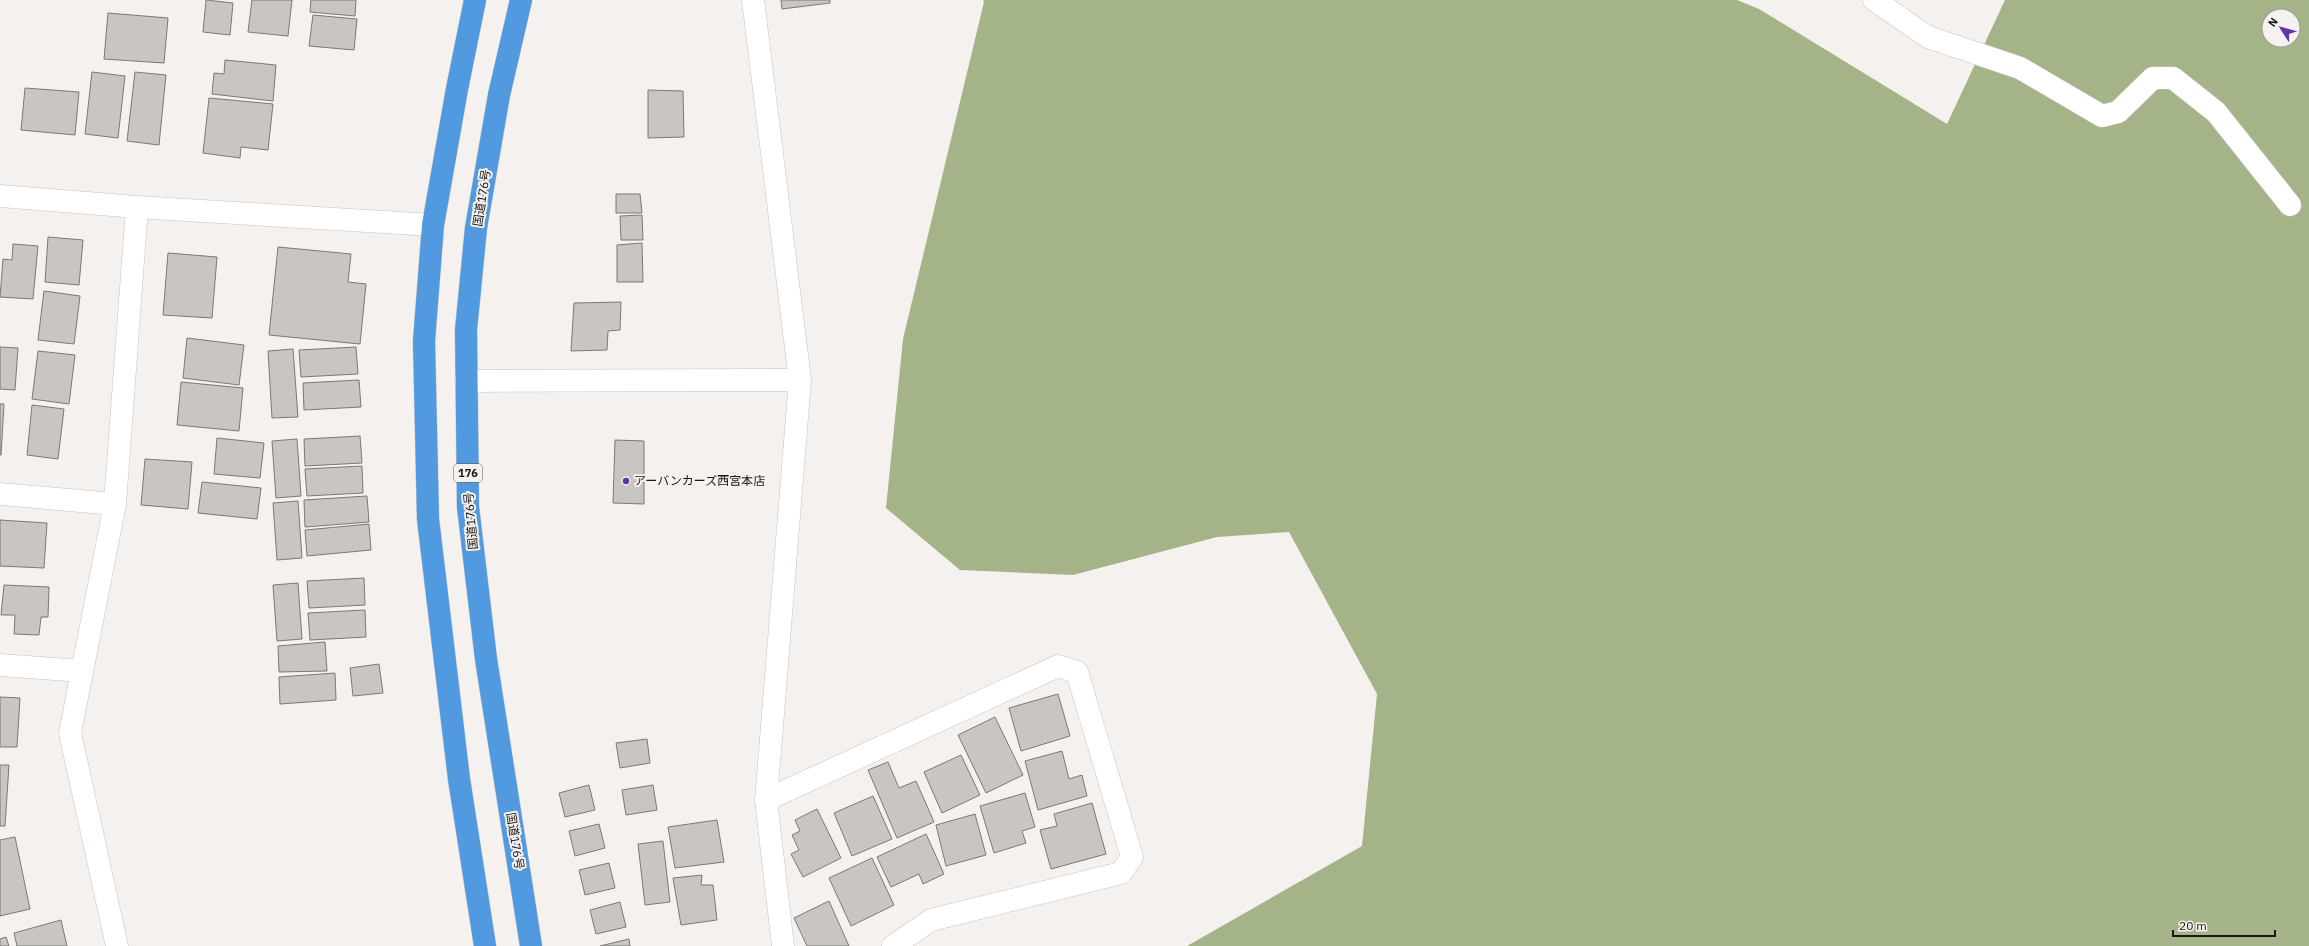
<svg xmlns="http://www.w3.org/2000/svg" width="2309" height="946" viewBox="0 0 2309 946" font-family="'IBM Plex Sans','Noto Sans JP',sans-serif">
<style>
.forest{fill:#a5b488;fill-rule:evenodd}
.building{fill:#c8c5c2;stroke:#7b7875}
.lines{fill:none;stroke-linecap:round;stroke-linejoin:round}
.minor-casing{stroke:#c8c4c1;stroke-width:23}
.highway-casing{stroke:#ccc;stroke-width:23}
.minor{stroke:#fff;stroke-width:22}
.highway{stroke:#529ae0;stroke-width:22}
.poi-dot{fill:#6234ac;stroke:#f5f1ee;stroke-width:1.5}
.labels{text-anchor:middle;stroke-width:4;stroke-linejoin:round;paint-order:stroke}
.shield{fill:#f5f1ee;stroke:#5b5958;stroke-width:1}
.shield-label{font-size:11px;font-weight:bold;fill:#191817}
.street-label{font-size:12px;fill:#191817;stroke:#f5f1ee}
.poi-label{font-size:12px;fill:#191817;stroke:#f5f1ee;text-anchor:start}
</style>
<rect width="100%" height="100%" fill="#f5f1ee"/>
<!-- forest -->
<path class="forest" d="M983,0h754l22,9 188,115 58,-124h304v946h-1122l175,-100 15,-152 -88,-162 -72,5 -144,38 -113,-5 -74,-62 17,-169 81,-337zM2269,16h24v24h-24z"/>
<!-- building -->
<path class="building" d="M206,0l27,3 -3,32 -27,-3z
M252,0h40l-4,36 -40,-4z
M311,0h45l-1,16 -45,-4z
M781,0h49v3l-48,6z
M108,13l60,5 -4,45 -60,-4z
M313,15l44,4 -3,31 -45,-4z
M225,60l51,5 -3,36 -61,-7 2,-21 10,1z
M92,72l33,4 -7,62 -33,-4z
M135,72l31,3 -7,70 -32,-4z
M25,88l54,4 -4,43 -54,-5z
M648,90l35,1 1,46 -36,1z
M209,98l64,6 -5,46 -27,-3 -1,11 -37,-5z
M616,194h24l2,19h-26z
M642,215l1,25h-22l-1,-24z
M48,237l35,3 -4,45 -34,-3z
M642,243l1,39h-26v-37z
M13,244l25,2 -5,53 -33,-2 3,-38 9,1z
M278,247l73,7 -3,28 18,2 -6,60 -91,-9z
M168,253l49,4 -5,61 -49,-3z
M44,291l36,5 -6,48 -36,-4z
M621,302l-1,28 -12,1 -1,19 -36,1 3,-48z
M187,338l57,7 -5,40 -56,-7z
M0,347l18,1 -3,42 -15,-1z
M356,347l2,27 -57,3 -2,-27z
M293,349l5,68 -26,1 -4,-67z
M38,351l37,4 -6,49 -37,-5z
M359,380l2,27 -57,3 -1,-27z
M181,382l62,6 -4,43 -62,-6z
M0,404h4l-3,51h-1z
M32,405l32,4 -6,50 -31,-4z
M360,436l2,27 -57,3 -1,-27z
M217,438l47,5 -4,35 -46,-4z
M297,439l4,57 -25,2 -4,-57z
M615,440l29,1v63l-31,-1z
M145,459l47,3 -4,47 -47,-4z
M362,466l1,27 -56,3 -2,-27z
M202,482l59,6 -4,31 -59,-6z
M367,496l2,26 -64,5 -1,-27z
M298,501l4,57 -25,2 -4,-57z
M0,520l47,3 -3,45 -44,-2z
M369,524l2,26 -64,6 -2,-26z
M364,578l1,27 -56,3 -2,-27z
M298,583l4,56 -25,2 -4,-56z
M4,585l45,2 -1,30h-7l-2,18 -25,-1 1,-19h-14z
M365,610l1,27 -56,3 -2,-27z
M325,642l2,29 -48,1 -1,-26z
M379,664l4,29 -30,3 -3,-28z
M335,673l1,27 -56,4 -1,-27z
M1058,694l12,42 -49,15 -12,-43z
M0,697l20,1 -3,49h-17z
M995,717l28,58 -37,18 -28,-58z
M647,739l3,24 -30,5 -4,-25z
M1062,751l7,28 13,-4 5,21 -49,14 -13,-49z
M961,755l19,40 -38,18 -18,-41z
M888,762l11,26 17,-7 18,41 -37,16 -29,-68z
M0,765h9l-4,61h-5z
M589,785l6,25 -30,7 -6,-24z
M653,785l4,25 -31,5 -4,-25z
M1025,793l10,34 -13,4 4,12 -32,10 -14,-47z
M873,796l19,43 -40,17 -18,-43z
M1092,803l14,51 -55,15 -11,-39 17,-4 -3,-12z
M817,809l24,49 -38,19 -12,-23 8,-4 -7,-15 8,-4 -5,-11z
M975,814l11,41 -40,11 -10,-41z
M717,820l7,42 -49,6 -7,-41z
M599,824l6,24 -30,8 -6,-25z
M926,834l18,40 -21,10 -4,-10 -28,13 -14,-30z
M15,837l15,72 -30,7v-76z
M663,841l7,61 -25,3 -7,-61z
M872,858l22,47 -43,21 -22,-48z
M609,863l6,25 -30,7 -6,-25z
M702,875l-1,10h12l4,35 -36,5 -8,-47z
M829,901l20,45h-42l-13,-28z
M620,902l6,25 -30,7 -6,-24z
M61,920l6,26h-50l-3,-13z
M6,937l3,9h-9v-7z
M629,939l1,7h-30z"/>
<g class="lines">
<defs>
<path id="minor" d="M753,0l47,380 -34,420 17,146
M1874,0l54,37 92,31 82,48 16,-4 35,-34h20l43,34 74,93
M0,196l137,11 296,18
M466,381l334,-1
M0,494l115,10
M0,665l82,6
M766,800l292,-134 19,6 55,185 -11,16 -190,47 -38,26
M117,946l-47,-213 45,-229 22,-297"/>
<path id="highway" d="M475,0l-18,89 -24,136 -9,116 4,178 31,260 26,167
M521,0l-22,95 -23,133 -10,102 2,177 18,152 45,287"/>
</defs>
<!-- minor casing -->
<use href="#minor" class="minor-casing"/>
<!-- highway casing -->
<use href="#highway" class="highway-casing"/>
<!-- minor -->
<use href="#minor" class="minor"/>
<!-- highway -->
<use href="#highway" class="highway"/>
</g>
<!-- markers -->
<circle class="poi-dot" cx="626" cy="481" r="4"/>
<g class="labels">
<!-- shield labels -->
<rect class="shield" x="454" y="464" width="28" height="18" rx="3"/>
<g class="shield-label">
<text x="468" y="477">176</text>
</g>
<!-- street labels -->
<g class="street-label">
<text transform="translate(482 198) rotate(-81)" y="4">国道176号</text>
<text transform="translate(471 521) rotate(-95)" y="4">国道176号</text>
<text transform="translate(515 841) rotate(81)" y="4">国道176号</text>
</g>
<!-- poi labels -->
<g class="poi-label">
<text x="634" y="485">アーバンカーズ西宮本店</text>
</g>
</g>
<!-- north arrow -->
<g transform="translate(2281 28) rotate(306)"><circle r="19" fill="#f5f1ee" stroke="#9d9a98"/>
<path d="M0-3L7 15L0 10L-7 15Z" fill="#6234ac"/>
<text y="-6" font-size="11" font-weight="bold" text-anchor="middle" fill="#191817">N</text>
</g>
<!-- scale -->
<path d="M2173 930v6h102v-6" fill="none" stroke="#191817" stroke-width="2"/>
<text x="2179" y="930" font-size="12" fill="#191817" stroke="#f5f1ee" stroke-width="3" paint-order="stroke">20 m</text>
</svg>
